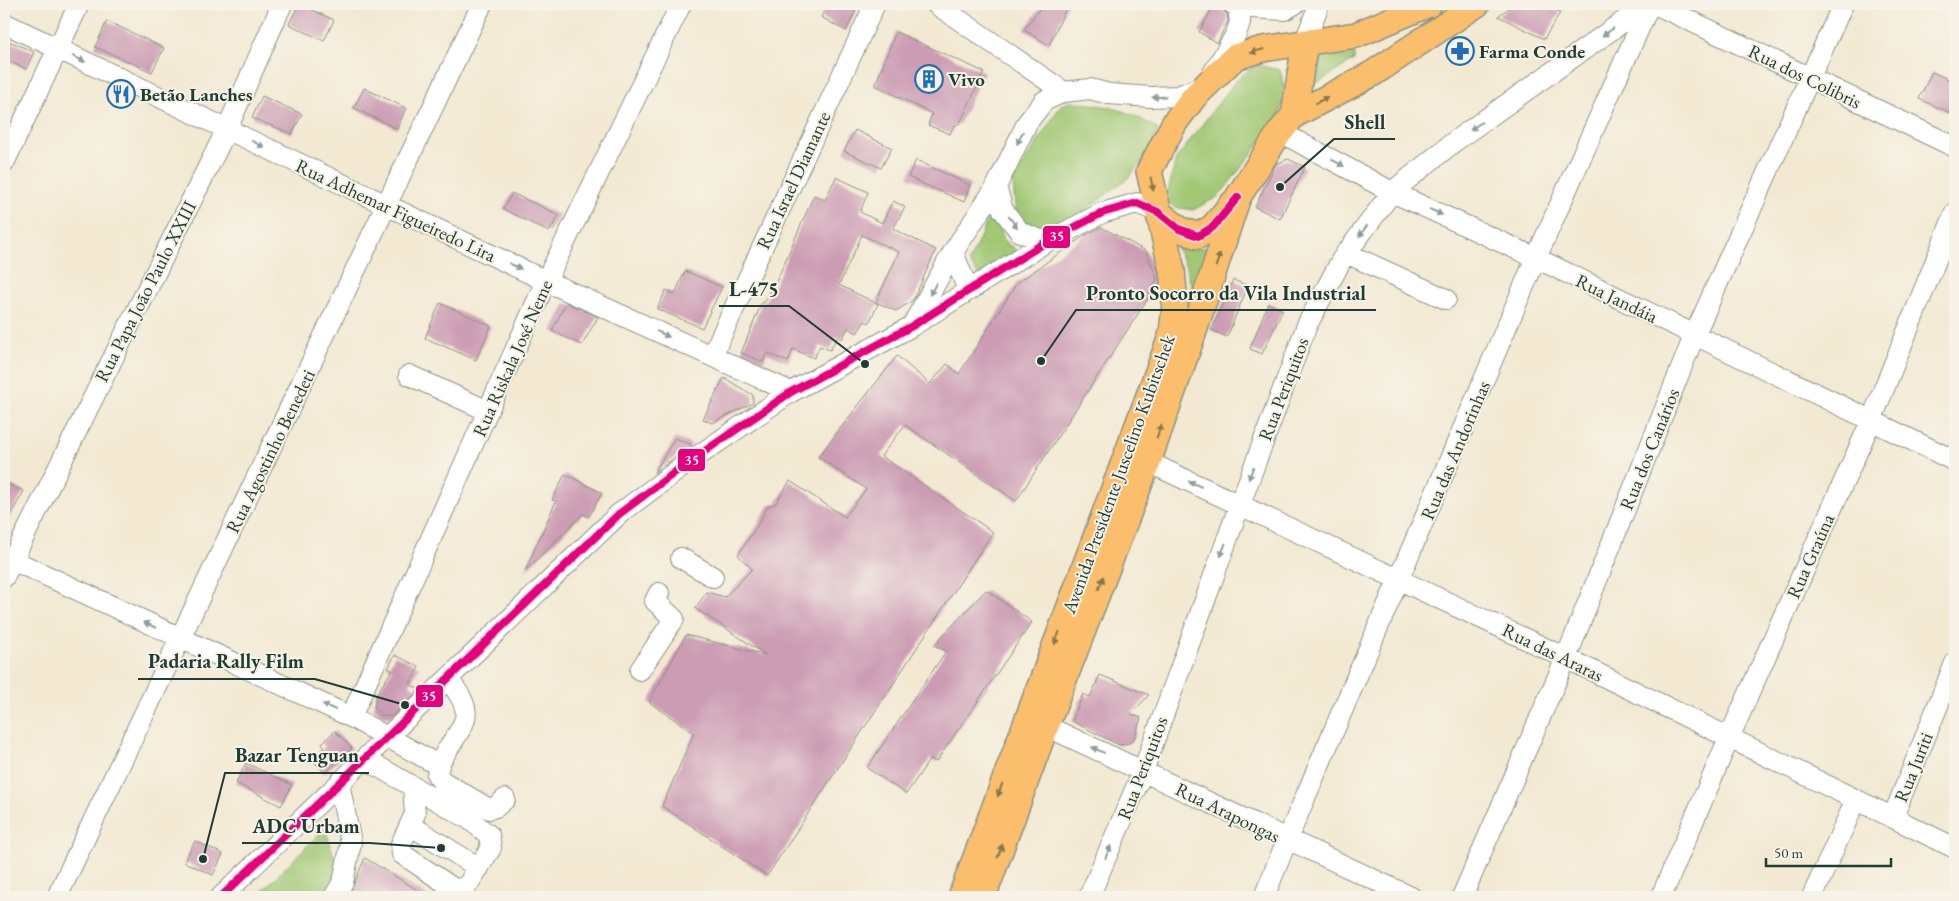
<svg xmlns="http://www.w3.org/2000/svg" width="1959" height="901" viewBox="0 0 1959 901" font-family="'EB Garamond',serif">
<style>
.green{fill:#a1c874;stroke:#608254}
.building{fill:#cc9cb4}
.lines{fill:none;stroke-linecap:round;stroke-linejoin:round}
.minor-casing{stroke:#899384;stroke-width:22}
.major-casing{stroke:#899384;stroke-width:28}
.minor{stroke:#fff;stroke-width:20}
.major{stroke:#fabe6d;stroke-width:25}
.bus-1-casing{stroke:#f7f3e8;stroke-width:11}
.bus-1{stroke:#e5007d;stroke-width:8}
.oneway{fill:#8f9e9a}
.oneway2{fill:#82774e}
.labels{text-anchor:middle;stroke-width:4;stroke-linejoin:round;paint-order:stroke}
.poi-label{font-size:19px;font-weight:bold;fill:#1f3d34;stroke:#f7f3e8;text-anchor:start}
.street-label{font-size:19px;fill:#1f3d34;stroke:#f7f3e8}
.leader{fill:none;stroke:#1f3d34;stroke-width:2}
.callout-dot{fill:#1f3d34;stroke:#f7f3e8;stroke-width:2}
.callout-label{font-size:20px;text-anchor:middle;font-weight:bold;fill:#1f3d34;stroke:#f7f3e8;stroke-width:4;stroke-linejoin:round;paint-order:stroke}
.line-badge{stroke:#f7f3e8;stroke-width:2}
.badge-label{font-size:14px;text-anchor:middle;font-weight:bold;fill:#fff}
</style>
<rect width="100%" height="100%" fill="#f7f3e8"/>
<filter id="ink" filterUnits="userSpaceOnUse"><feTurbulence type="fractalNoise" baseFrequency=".02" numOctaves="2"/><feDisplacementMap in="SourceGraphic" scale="10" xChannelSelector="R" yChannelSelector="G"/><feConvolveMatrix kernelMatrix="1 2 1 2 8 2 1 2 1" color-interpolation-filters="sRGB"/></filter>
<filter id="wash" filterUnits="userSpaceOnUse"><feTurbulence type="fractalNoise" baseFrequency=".0096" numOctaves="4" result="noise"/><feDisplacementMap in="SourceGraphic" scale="20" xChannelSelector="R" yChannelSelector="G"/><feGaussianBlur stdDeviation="1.12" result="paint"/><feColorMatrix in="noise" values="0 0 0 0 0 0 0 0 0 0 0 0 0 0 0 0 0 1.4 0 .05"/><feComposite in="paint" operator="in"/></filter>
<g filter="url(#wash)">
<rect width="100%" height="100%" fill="#f3e9d3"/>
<!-- green -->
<path class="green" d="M1355,49l-1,11 -38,24 7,-34z
M1256,65l24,5 6,24 -9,27 -58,75 -26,14 -19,-3 -8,-7 10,-41 61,-80z
M1071,102c34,3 59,7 87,28l-7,20 -23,28 -41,31 -38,25 -33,-15 -3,-39 48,-75z
M992,211l12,30 17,13 -39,26 -13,-18z
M1214,246l-18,58 -10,-38 -10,-19 14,3z
M325,828l13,41 -17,28h-65z"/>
<g id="blocks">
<!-- building -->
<path class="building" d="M299,4l35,16 -10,21 -35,-17z
M828,4h31l-13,27 -25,-14z
M1043,4h25l-19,41 -25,-15z
M1215,4l12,10 1,7 -11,22 -18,-11z
M1515,4h29l16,9 -16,26 -46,-23z
M107,21l57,27 -12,24 -57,-25z
M896,32l88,40 -24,51 -6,3 -4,8 -22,-9 4,-11 -57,-29z
M4,39l30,13 -8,17 -22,-10z
M1932,72l23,10v33l-36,-16z
M364,88l42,20 -9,21 -43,-21z
M262,96l40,18 -10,20 -40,-16z
M855,130l37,18 -11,20 -37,-17z
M1288,159l17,8 -25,52 -25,-12 21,-43z
M916,160l54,25 -6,17 -56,-25z
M836,177l32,15 -8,20 22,11 11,-22 12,6 -12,22 43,21 -21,46 -3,5 -16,10 -20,-9 23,-50 -37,-17 -23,50 39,19 -9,19 -4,-2 -8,12 -9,-5 -6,11 -5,-2 -7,13 -10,-4 -6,12 -21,-9 -5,13 -21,-9 -4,9 -22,-9 21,-51 2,1 12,-21 38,-87 11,5z
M512,193l47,22 -10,17 -46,-23z
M1101,227l45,24 11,27 -10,22 -131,201 -111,-76 -24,31 112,76 -226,344 -105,-70 32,-73 -45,-31 37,-67 80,20 -71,-47 12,-16 18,5 27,-28 -14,-14 19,-29 11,-20 8,-3 14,-22 55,36 21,-28 -48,-32 79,-101 33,28 17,-20 12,10 58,-91 67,-47z
M685,271l37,16 -20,41 -45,-19 9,-19 9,4z
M1233,280l15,6 -21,51 -16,-7z
M440,303l51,23 -15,34 -51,-22z
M566,303l32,14 -16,28 -30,-14z
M1268,303l15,7 -21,44 -12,-5z
M724,378l29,17v8l-41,20 -9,-4z
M675,438l17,7 -38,28z
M565,474l37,19 -13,24 -6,-3 -58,57 31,-70 -4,-1z
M4,482l20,9 -20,36z
M986,590l46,32 -96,140 -6,-3 -24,35 -39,-26 79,-117 -12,-6z
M395,655l24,12 -9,17 9,6 -28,27 -9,-2 -8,-7 2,-13 16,-25 -4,-2z
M1100,675l49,20 -18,19 10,4 -7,21 -5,4 -10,2 -47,-24 11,-27 7,3z
M335,731l17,17 -27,25 -13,-14 13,-12 -3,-4z
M246,763l46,22 -11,21 -45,-23z
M195,841l28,13 -10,21 -29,-13z
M365,858l64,39h-81z"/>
</g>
</g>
<g filter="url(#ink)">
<use href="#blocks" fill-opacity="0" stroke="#899384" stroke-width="1"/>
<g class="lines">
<defs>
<path id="minor" d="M936,4l128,88
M1233,4l5,3 46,3 11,-6
M1655,4l300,143
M4,23l542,258 245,111
M1305,42l14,-38
M1280,132l112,60 144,66 419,203
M4,163l75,-159
M996,187l7,23 17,22 26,10
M953,252l15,38
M1346,253l100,46
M913,324l40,-72 43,-65 31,-64 17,-22 20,-9 26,-3 19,5 42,3 27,-1 28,-11 30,-51 4,-12 -2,-15
M712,356l163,-352
M409,375l79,36
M1148,462l418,196 389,190
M4,556l347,161 87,48
M681,558l32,19
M4,577l223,-448 55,-125
M640,670l34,-51 -19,-18 4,-8
M448,679c26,33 21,38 0,70 -6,9 -10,15 -11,26l5,6 47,28 7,-2 9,-8
M351,717l195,-436 135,-277
M1046,726l365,171
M365,759l104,60 20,16 2,13 -24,38 -11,4 -54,-36 -1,-10 14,-30 -2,-27
M1893,817l62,-154
M410,825l69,43
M57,897l425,-893
M221,897l398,-383 67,-50 105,-72 121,-66 134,-84 56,-29 35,-10 21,9
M334,897l9,-15 8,-39 -12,-60
M1089,897l54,-126 97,-267 67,-179 35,-66 50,-67 63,-51 193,-137
M1264,897l23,-57 249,-582 114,-254
M1462,897l104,-239 128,-322 149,-332
M1661,897l68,-159 142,-317 84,-208
M1812,897l44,-97"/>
<path id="major" d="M1294,115l11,-73
M1158,212l21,17 19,7 15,-9 19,-23
M961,897l211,-563 3,-31 -3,-33 -23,-99 26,-49 19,-25 41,-40 28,-8 93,-14 73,-31
M983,897l63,-171 102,-264 46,-131 44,-134 42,-65 14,-17 78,-41 105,-70"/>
</defs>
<!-- minor casing -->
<use href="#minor" class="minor-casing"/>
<!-- major casing -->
<use href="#major" class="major-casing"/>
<!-- minor -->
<use href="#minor" class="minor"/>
<!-- major -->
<use href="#major" class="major"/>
<defs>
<path id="bus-1" d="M221,897l398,-383 67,-50 105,-72 121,-66 134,-84 56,-29 35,-10 21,9 21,17 19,7 15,-9 25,-30"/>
</defs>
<!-- bus-1 casing -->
<use href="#bus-1" class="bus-1-casing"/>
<!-- bus-1 -->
<use href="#bus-1" class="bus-1"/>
</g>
<!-- one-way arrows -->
<defs><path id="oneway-solid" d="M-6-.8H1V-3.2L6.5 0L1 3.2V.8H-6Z" transform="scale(1.25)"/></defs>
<g class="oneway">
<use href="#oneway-solid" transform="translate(1608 32) rotate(145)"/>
<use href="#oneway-solid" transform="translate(79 59) rotate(25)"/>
<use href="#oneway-solid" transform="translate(1159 97) rotate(177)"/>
<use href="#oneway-solid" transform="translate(1476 126) rotate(145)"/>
<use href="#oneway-solid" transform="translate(1020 138) rotate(116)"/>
<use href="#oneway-solid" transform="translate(258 144) rotate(26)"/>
<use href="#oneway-solid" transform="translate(1338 163) rotate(28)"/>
<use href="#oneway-solid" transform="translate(1436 212) rotate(25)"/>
<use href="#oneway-solid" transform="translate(1013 222) rotate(52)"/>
<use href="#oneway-solid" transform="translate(1363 231) rotate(127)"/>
<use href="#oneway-solid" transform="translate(515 266) rotate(25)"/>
<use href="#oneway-solid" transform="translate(933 289) rotate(120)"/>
<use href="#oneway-solid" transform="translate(663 334) rotate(25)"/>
<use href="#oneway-solid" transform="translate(1251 473) rotate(111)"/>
<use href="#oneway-solid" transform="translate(1195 484) rotate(-156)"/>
<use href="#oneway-solid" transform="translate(1223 550) rotate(110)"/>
<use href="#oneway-solid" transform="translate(150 625) rotate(-155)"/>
<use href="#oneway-solid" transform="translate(329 707) rotate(-155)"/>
<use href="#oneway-solid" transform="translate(1098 750) rotate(-155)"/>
<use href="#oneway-solid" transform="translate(1108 852) rotate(-67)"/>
</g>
<g class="oneway2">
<use href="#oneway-solid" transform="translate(1257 51) rotate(164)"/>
<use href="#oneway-solid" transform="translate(1322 100) rotate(-28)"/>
<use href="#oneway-solid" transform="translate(1152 184) rotate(78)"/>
<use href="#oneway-solid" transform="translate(1218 260) rotate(-72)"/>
<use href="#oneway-solid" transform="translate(1159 431) rotate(-71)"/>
<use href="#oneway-solid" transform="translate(1101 583) rotate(-69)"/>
<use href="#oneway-solid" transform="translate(1057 638) rotate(111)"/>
<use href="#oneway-solid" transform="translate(1000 790) rotate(110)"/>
<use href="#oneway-solid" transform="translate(1000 851) rotate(-70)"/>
</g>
</g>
<!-- icons -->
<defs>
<symbol id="pharmacy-ring" viewBox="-11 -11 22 22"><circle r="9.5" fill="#f7f3e8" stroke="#1f6fb2" stroke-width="1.5"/><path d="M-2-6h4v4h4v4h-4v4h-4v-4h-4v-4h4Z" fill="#1f6fb2"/></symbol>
<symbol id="building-ring" viewBox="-11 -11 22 22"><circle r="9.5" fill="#f7f3e8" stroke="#1f6fb2" stroke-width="1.5"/><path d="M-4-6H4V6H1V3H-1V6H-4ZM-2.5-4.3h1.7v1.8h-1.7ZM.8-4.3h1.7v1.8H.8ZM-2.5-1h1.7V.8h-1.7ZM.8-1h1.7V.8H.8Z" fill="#1f6fb2"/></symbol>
<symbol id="restaurant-ring" viewBox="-11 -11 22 22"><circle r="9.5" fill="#f7f3e8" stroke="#1f6fb2" stroke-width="1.5"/><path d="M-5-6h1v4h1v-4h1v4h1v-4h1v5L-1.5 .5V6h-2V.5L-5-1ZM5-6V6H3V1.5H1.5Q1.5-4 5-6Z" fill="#1f6fb2"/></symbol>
</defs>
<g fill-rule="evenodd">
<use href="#pharmacy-ring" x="1444" y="35" width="32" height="32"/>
<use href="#building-ring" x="913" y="63" width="32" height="32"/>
<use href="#restaurant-ring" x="105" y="78" width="32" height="32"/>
</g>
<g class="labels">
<!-- poi labels -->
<g class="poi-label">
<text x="1479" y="58">Farma Conde</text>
<text x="948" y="86">Vivo</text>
<text x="140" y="101">Betão Lanches</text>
</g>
<!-- street labels -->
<g class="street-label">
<text transform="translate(1805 76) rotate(26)" y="7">Rua dos Colibris</text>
<text transform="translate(793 180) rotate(-65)" y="7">Rua Israel Diamante</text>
<text transform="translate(396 210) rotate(25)" y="7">Rua Adhemar Figueiredo Lira</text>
<text transform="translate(145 291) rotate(-63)" y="7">Rua Papa João Paulo XXIII</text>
<text transform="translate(1617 298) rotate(26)" y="7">Rua Jandáia</text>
<text transform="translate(512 358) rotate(-66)" y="7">Rua Riskala José Neme</text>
<text transform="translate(1283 389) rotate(-69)" y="7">Rua Periquitos</text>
<text transform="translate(1649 449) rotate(-68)" y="7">Rua dos Canários</text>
<text transform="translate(1455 450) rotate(-67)" y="7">Rua das Andorinhas</text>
<text transform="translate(270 451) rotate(-64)" y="7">Rua Agostinho Benedeti</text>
<text transform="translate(1118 474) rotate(-70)" y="7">Avenida Presidente Juscelino Kubitschek</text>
<text transform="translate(1810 556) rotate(-66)" y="7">Rua Graúna</text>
<text transform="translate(1553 652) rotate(26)" y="7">Rua das Araras</text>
<text transform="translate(1913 767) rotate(-68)" y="7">Rua Juriti</text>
<text transform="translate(1142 768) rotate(-69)" y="7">Rua Periquitos</text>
<text transform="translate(1228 812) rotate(26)" y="7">Rua Arapongas</text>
</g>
</g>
<!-- callouts -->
<path class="leader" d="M1280 187L1334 139H1395M865 364L789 306H719M1041 361L1076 310H1376M405 705L315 679H138M203 859L225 773H369M441 848L370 843H242"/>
<g class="callout-dot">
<circle cx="1280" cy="187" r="5"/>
<circle cx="865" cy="364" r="5"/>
<circle cx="1041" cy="361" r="5"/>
<circle cx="405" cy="705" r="5"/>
<circle cx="203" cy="859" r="5"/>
<circle cx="441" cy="848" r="5"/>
</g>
<g class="callout-label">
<text x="1365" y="129">Shell</text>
<text x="754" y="296">L-475</text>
<text x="1226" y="300">Pronto Socorro da Vila Industrial</text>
<text x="226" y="668">Padaria Rally Film</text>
<text x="297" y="762">Bazar Tenguan</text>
<text x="306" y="833">ADC Urbam</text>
</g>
<g class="line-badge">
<rect x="1042" y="225" width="29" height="24" rx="5" fill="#e5007d"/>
<rect x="677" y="448" width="29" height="24" rx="5" fill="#e5007d"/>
<rect x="415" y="684" width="29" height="24" rx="5" fill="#e5007d"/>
</g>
<g class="badge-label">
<text x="1057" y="241">35</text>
<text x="692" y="465">35</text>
<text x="429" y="701">35</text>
</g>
<!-- margin -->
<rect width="1959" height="901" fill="none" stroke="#f7f3e8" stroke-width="20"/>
<!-- scale -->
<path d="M1766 858v8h125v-8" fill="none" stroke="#1f3d34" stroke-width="2.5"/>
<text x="1774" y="858" font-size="15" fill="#1f3d34" stroke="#f7f3e8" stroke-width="4" paint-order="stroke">50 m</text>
</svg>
